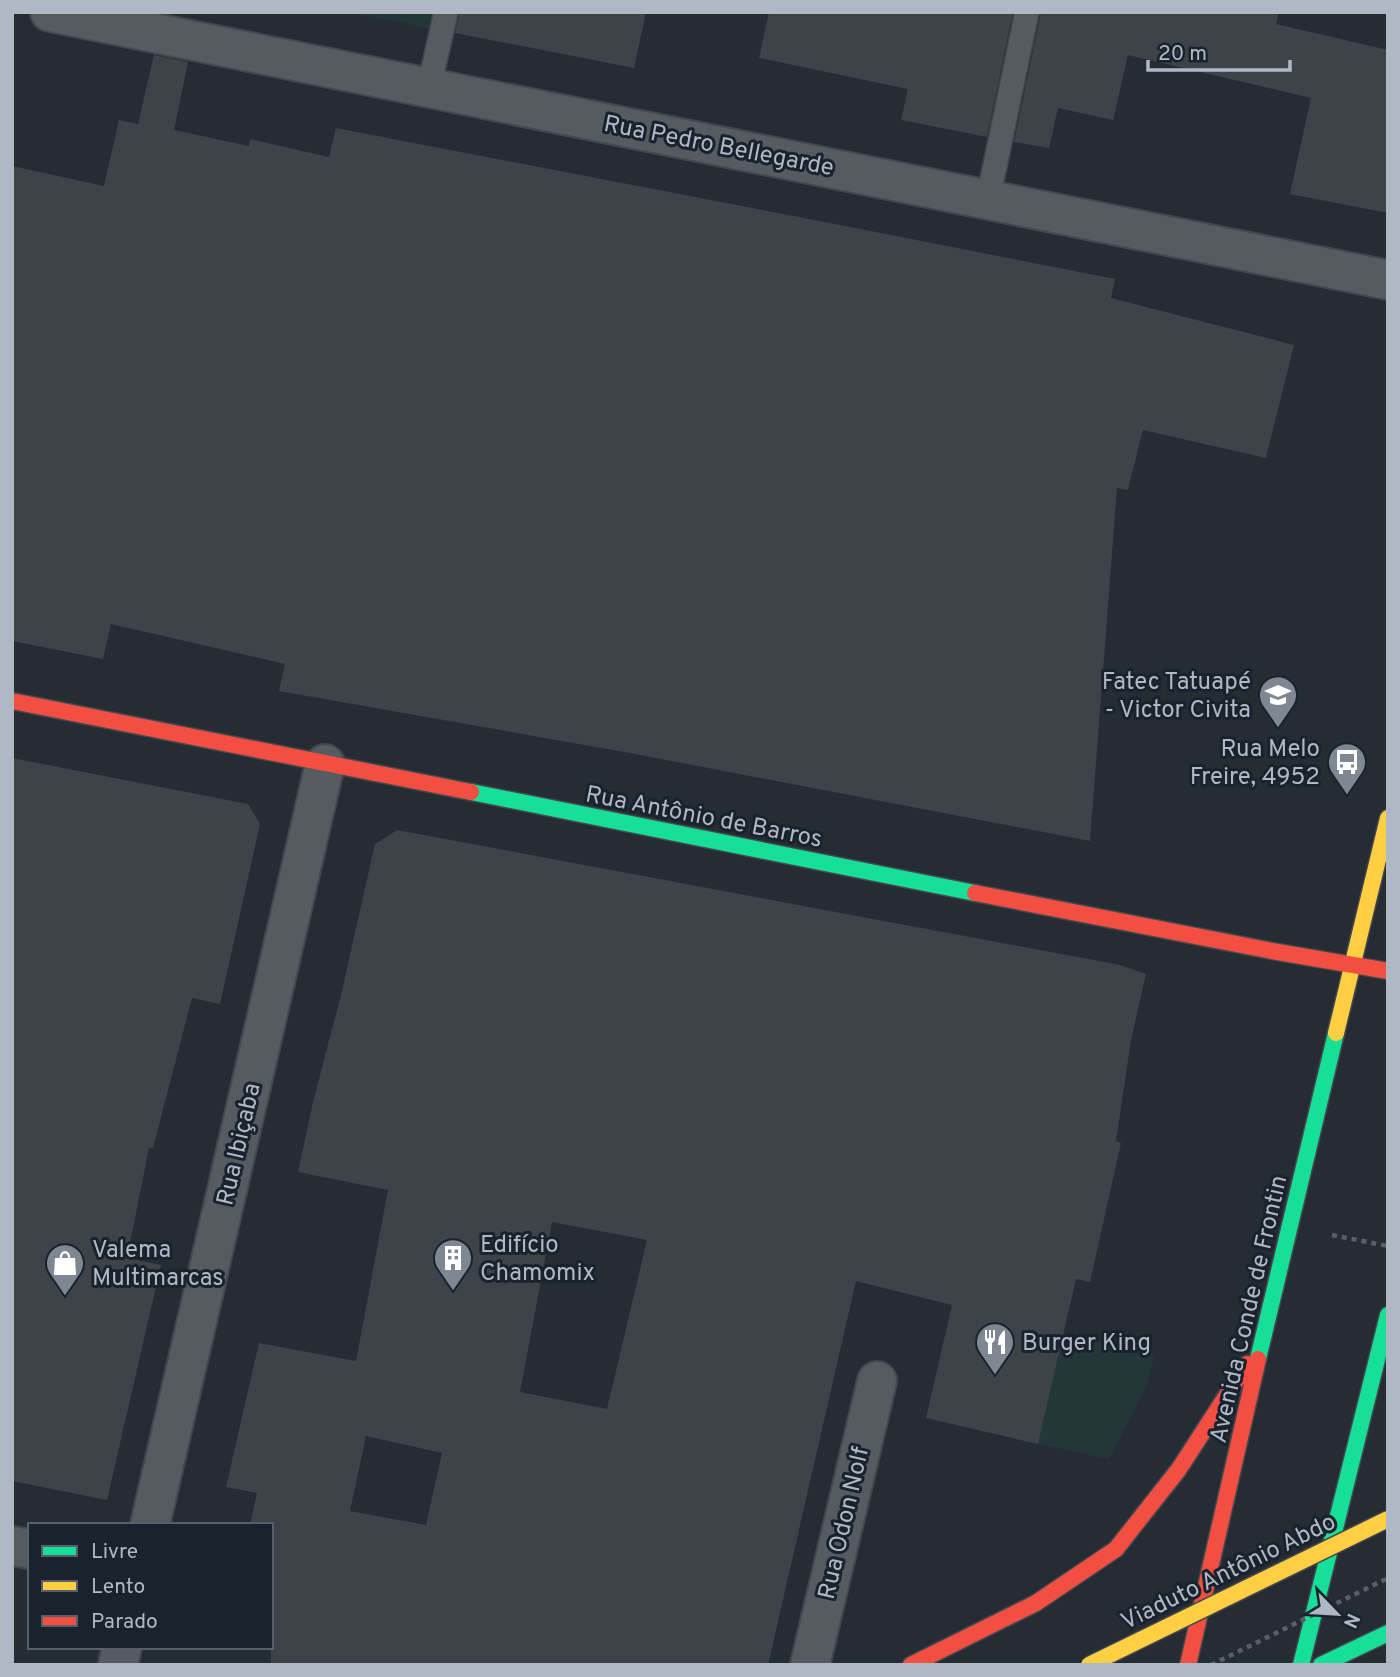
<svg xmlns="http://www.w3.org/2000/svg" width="1400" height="1677" viewBox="0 0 1400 1677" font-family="Overpass,sans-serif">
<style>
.green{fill:#233638}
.building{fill:#3e4349;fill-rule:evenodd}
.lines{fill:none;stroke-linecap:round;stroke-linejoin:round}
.lane-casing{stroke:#44484e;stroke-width:26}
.street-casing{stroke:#44484e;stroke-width:42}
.fast-casing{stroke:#44484e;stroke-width:19}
.slow-casing{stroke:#44484e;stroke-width:19}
.jam-casing{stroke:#44484e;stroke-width:19}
.path{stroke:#5a5f65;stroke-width:4.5;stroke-dasharray:5 5;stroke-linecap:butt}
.lane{stroke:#565b61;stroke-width:23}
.street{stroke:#565b61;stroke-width:38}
.fast{stroke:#16e098;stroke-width:16}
.slow{stroke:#ffcf43;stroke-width:16}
.jam{stroke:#f24e42;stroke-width:16}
.slow-bridge-casing{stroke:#44484e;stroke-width:19;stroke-linecap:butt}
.path-bridge{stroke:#5a5f65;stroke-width:4.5;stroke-dasharray:5 5;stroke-linecap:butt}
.slow-bridge{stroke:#ffcf43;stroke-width:16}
.labels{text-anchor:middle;stroke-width:6;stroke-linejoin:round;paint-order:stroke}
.street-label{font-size:24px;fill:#afb9c5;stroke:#1a232d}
.poi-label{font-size:24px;fill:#afb9c5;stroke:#1a232d;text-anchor:start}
</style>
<rect width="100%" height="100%" fill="#262c33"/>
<!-- green -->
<path class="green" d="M348,12h88l-3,17z
M1063,1334l92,21 -10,35 -36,69 -71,-15z"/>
<!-- building -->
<path class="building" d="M460,12h186l-12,56 -179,-35z
M769,12h244l-26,125 -86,-17 7,-31 -149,-31z
M1041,12h238l-3,12 112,26v163l-98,-19 21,-96 -183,-43 -15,65 -55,-12 -9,40 -35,-6z
M154,55l34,7 -14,68 75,16 1,-7 79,18 7,-29 489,94 290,57 -4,19 183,47 -28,113 -123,-28 -15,60 -11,-2 -27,353 -460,-88 -351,-62 6,-27 -174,-40 -8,35 -91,-18v-475l92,20 15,-66 19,4z
M12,758l236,46 12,20 -40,180 -28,-6 -39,150h-4l-22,110 34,7 -54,235 -95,-19z
M397,830l723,135 26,9 -15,66 -15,101 5,2 -31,139 -14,-3 -38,165 -112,-26 26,-113 -96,-24 -88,384h-497v-140h-21l7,-32 -31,-6 33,-144 97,18 32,-171 -90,-18 15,-70 28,-107 34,-151zM552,1222l95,18 -40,169 -87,-17zM366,1436l76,17 -16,72 -76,-14z"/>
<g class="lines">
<defs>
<path id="lane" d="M429,87l17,-75
M988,199l39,-187"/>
<path id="street" d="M50,12l1338,268
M150,1525l175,-761
M12,1546l18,3
M118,1665l4,-18
M810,1665l67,-284"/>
<path id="fast" d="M471,792l504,101
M1258,1359l78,-326
M1301,1665l87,-350
M1321,1665l67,-32"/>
<path id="slow" d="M1336,1033l52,-215"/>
<path id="jam" d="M12,701l459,91
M975,893l297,58 116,20
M911,1665l125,-62 80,-54 63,-80 68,-105
M1188,1665l70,-306"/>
</defs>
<!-- lane casing -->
<use href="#lane" class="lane-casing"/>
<!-- street casing -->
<use href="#street" class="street-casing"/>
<!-- fast casing -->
<use href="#fast" class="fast-casing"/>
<!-- slow casing -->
<use href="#slow" class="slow-casing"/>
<!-- jam casing -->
<use href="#jam" class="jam-casing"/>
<!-- path -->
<path class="path" d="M1332,1235l56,11"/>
<!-- lane -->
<use href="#lane" class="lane"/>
<!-- street -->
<use href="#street" class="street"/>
<!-- fast -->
<use href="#fast" class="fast"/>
<!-- slow -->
<use href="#slow" class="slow"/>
<!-- jam -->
<use href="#jam" class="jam"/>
<defs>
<path id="slow-bridge" d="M1089,1665l299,-146"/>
</defs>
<!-- slow-bridge casing -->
<use href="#slow-bridge" class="slow-bridge-casing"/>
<!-- path-bridge -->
<path class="path-bridge" d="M1211,1665l177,-87"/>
<!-- slow-bridge -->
<use href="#slow-bridge" class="slow-bridge"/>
</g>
<!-- icons -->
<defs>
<symbol id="university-pin" viewBox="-11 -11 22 30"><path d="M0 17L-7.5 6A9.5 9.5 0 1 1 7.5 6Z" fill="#7f8892" stroke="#1a232d"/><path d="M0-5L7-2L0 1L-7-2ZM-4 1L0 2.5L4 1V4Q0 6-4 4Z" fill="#fff"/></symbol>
<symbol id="bus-pin" viewBox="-11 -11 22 30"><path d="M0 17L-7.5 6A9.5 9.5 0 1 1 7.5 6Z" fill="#7f8892" stroke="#1a232d"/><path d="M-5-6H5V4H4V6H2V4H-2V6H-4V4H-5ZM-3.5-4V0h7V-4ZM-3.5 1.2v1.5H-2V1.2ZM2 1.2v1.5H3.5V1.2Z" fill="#fff"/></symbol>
<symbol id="building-pin" viewBox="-11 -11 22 30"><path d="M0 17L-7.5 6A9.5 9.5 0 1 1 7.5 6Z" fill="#7f8892" stroke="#1a232d"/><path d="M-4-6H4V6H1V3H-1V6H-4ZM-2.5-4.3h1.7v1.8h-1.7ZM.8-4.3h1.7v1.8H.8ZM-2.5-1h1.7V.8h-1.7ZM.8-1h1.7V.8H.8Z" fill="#fff"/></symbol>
<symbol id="shop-pin" viewBox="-11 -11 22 30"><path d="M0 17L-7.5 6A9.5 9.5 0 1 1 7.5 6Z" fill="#7f8892" stroke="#1a232d"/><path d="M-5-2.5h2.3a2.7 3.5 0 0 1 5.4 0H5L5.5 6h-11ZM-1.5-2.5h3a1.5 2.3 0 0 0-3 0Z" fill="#fff"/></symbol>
<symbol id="restaurant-pin" viewBox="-11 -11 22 30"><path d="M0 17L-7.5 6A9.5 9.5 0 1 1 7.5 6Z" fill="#7f8892" stroke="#1a232d"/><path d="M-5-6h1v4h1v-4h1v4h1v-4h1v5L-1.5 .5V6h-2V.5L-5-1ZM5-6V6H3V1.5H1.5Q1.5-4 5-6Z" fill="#fff"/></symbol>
</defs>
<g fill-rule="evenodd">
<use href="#university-pin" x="1256" y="673" width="44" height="60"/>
<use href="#bus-pin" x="1325" y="740" width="44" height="60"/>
<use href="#building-pin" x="431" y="1236" width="44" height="60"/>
<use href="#shop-pin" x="43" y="1241" width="44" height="60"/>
<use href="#restaurant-pin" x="973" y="1320" width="44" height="60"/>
</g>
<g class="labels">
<!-- street labels -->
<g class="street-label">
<text transform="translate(719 145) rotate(11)" y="8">Rua Pedro Bellegarde</text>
<text transform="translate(704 816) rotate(11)" y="8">Rua Antônio de Barros</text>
<text transform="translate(238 1144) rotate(-77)" y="8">Rua Ibiçaba</text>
<text transform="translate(1248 1309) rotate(-77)" y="8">Avenida Conde de Frontin</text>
<text transform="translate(843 1523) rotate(-77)" y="8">Rua Odon Nolf</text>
<text transform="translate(1228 1571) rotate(-26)" y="8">Viaduto Antônio Abdo</text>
</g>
<!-- poi labels -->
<g class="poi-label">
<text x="1251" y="689" text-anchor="end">Fatec Tatuapé<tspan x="1251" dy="28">- Victor Civita</tspan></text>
<text x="1320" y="756" text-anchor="end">Rua Melo<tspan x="1320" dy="28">Freire, 4952</tspan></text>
<text x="480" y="1252">Edifício<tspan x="480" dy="28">Chamomix</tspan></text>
<text x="92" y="1257">Valema<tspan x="92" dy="28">Multimarcas</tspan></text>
<text x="1022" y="1350">Burger King</text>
</g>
</g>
<!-- border -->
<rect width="1400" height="1677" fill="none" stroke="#afb9c5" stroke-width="28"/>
<!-- legend -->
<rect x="28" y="1523" width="245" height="126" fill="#1a232d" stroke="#565f6a" stroke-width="2"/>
<rect x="42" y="1546" width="35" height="10" fill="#16e098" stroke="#565f6a" stroke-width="2"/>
<text x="91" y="1558" font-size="21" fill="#afb9c5">Livre</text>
<rect x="42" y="1581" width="35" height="10" fill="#ffcf43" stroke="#565f6a" stroke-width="2"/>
<text x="91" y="1593" font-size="21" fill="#afb9c5">Lento</text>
<rect x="42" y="1616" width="35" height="10" fill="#f24e42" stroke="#565f6a" stroke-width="2"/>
<text x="91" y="1628" font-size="21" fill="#afb9c5">Parado</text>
<!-- north arrow -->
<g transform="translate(1337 1614) rotate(115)" stroke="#1a232d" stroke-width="5" paint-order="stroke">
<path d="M0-5L12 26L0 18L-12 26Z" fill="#afb9c5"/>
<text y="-10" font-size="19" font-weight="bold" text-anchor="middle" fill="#afb9c5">N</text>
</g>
<!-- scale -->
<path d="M1148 60v10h142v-10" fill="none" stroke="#afb9c5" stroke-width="3.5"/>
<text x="1158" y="60" font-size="21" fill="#afb9c5" stroke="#1a232d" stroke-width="5" paint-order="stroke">20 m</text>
</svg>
